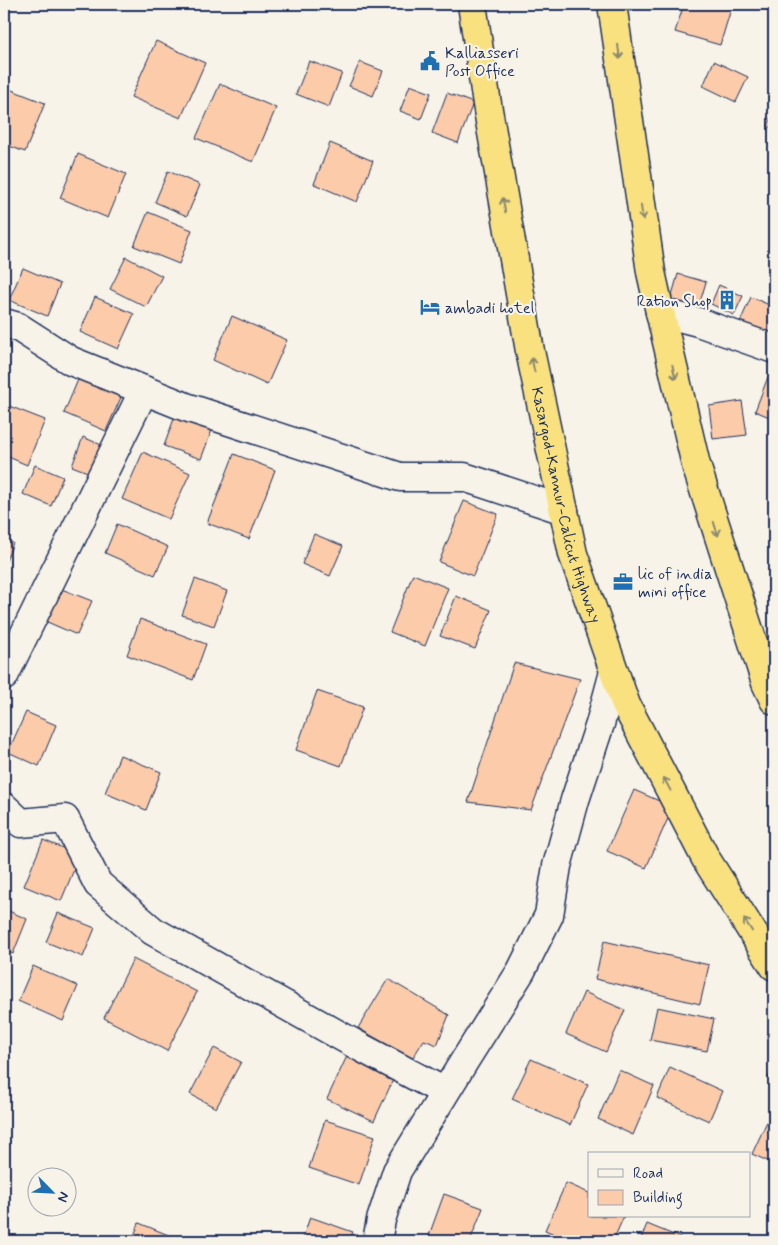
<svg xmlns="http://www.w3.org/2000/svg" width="778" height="1245" viewBox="0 0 778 1245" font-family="Mynerve,sans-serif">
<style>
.building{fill:#fbcbaa;stroke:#1b2f5e}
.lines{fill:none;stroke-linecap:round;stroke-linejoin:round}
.minor-casing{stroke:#1b2f5e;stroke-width:31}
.trunk-casing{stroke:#1b2f5e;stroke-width:31}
.minor{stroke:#f7f3e8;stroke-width:28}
.trunk{stroke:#fae180;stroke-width:28}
.oneway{stroke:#8a886f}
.labels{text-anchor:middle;stroke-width:4.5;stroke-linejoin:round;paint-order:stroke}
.poi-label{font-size:16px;fill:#1b2f5e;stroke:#f7f3e8;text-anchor:start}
.street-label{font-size:16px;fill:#1b2f5e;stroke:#f7f3e8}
</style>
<rect width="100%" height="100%" fill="#f7f3e8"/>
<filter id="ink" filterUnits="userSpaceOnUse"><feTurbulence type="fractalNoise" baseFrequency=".02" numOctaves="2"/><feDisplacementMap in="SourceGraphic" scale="10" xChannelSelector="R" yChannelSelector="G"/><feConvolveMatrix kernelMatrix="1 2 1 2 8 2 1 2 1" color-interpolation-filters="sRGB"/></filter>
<g filter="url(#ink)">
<!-- building -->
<path class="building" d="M684,4h29l18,5 -11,36 -45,-13z
M156,41l49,22 -24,55 -50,-21z
M309,61l33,12 -13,34 -33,-13z
M714,61l34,16 -12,25 -33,-16z
M360,62l23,9 -10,25 -24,-10z
M220,84l56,24 -23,54 -57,-24z
M410,85l21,8 -10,26 -21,-8z
M4,87l41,16 -20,49 -21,-8z
M447,93l26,10 -15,40 -26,-10z
M774,110v19l-6,-3z
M330,143l43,18 -16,41 -43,-18z
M78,154l48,20 -18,44 -48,-20z
M168,171l32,14 -13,31 -32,-14z
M148,212l44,18 -13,34 -45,-18z
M126,257l36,19 -16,31 -36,-18z
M23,268l37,16 -13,32 -38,-16z
M678,274l28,8 -8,27 -28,-7z
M719,285l24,11 -9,19 -23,-11z
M95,297l39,17 -16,35 -38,-17z
M751,297l23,10 -1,28 -33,-13z
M232,316l55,24 -20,45 -54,-25z
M771,369l3,1v49l-19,-8z
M80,375l43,18 -17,38 -42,-18z
M742,401l5,34 -34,4 -4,-33z
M4,404l41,16 -18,45 -23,-10z
M175,416l37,14 -11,29 -37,-13z
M83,437l23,10 -11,28 -23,-9z
M143,452l47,21 -21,46 -47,-20z
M234,454l41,16 -26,69 -42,-16z
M35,465l28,12 -12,29 -28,-12z
M464,501l34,13 -25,62 -34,-14z
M117,524l51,23 -13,28 -50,-22z
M314,534l29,12 -13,30 -28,-12z
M4,539l9,4 -9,23z
M413,574l35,14 -23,58 -35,-14z
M195,579l32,12 -13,35 -32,-11z
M59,588l33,13 -15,34 -32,-14z
M456,596l35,14 -16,39 -35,-13z
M140,619l66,25 -13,36 -66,-25z
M774,638v23l-8,-3z
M514,663l66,16 -49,131 -63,-8z
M317,691l46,16 -22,59 -45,-16z
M26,712l30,13 -17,41 -31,-14z
M120,755l41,17 -15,38 -41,-17z
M634,790l39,17 -27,61 -39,-17z
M43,840l37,15 -19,46 -37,-15z
M4,909l23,10 -14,35 -9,-4z
M58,913l37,15 -12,29 -37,-15z
M604,941l105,24 -9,39 -105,-25z
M133,959l64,33 -30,59 -63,-33z
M33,966l45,20 -15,35 -45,-20z
M388,979l61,36 -12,30 -13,-5 -12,19 -54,-31z
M584,992l41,18 -19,42 -40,-18z
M657,1007l57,12 -7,32 -57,-11z
M214,1048l27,14 -25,46 -26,-14z
M347,1056l47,22 -20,43 -47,-22z
M531,1059l57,25 -18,41 -58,-26z
M774,1063v18l-6,-3z
M670,1067l52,24 -13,30 -52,-23z
M619,1070l35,16 -21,49 -35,-16z
M769,1117l5,2v45l-22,-10z
M325,1120l50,16 -16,49 -50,-17z
M566,1183l23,10v23h35l-11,25h-43l-25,-11z
M444,1194l39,14 -13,33h-43z
M310,1217l43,15 -4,9h-47z
M139,1223l44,18h-51z
M647,1224l39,16 -1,1h-45z"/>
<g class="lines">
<defs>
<path id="minor" d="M660,312l38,10 76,27
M4,323l14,4 53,34 115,46 214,70h64l100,33
M4,676l140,-286
M4,807l17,16 44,-4 33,65 55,47 209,117 83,44
M377,1241l4,-21 16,-49 68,-111 56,-89 28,-56 8,-49 18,-66 25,-76 14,-52"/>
<g id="trunk">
<path id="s1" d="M472,4l15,100 43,247 43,203 53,151 80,154 68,107"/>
<path d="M612,4l39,268 9,40 36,153 70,218 8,17"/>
</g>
</defs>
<!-- minor casing -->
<use href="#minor" class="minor-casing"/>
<!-- trunk casing -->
<use href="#trunk" class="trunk-casing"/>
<!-- minor -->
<use href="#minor" class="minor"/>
<!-- trunk -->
<use href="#trunk" class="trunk"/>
</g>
<!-- one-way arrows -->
<defs><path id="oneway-shaft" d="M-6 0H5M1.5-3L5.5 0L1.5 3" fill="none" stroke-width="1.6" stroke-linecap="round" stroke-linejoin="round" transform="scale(1.25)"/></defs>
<g class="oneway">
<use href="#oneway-shaft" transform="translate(619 52) rotate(82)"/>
<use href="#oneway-shaft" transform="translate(504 205) rotate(-100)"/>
<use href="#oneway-shaft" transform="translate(642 213) rotate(82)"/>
<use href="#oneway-shaft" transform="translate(533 365) rotate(-102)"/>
<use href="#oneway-shaft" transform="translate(674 372) rotate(77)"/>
<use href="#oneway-shaft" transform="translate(716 529) rotate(72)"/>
<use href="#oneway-shaft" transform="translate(667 784) rotate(-118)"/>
<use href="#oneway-shaft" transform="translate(748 925) rotate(-123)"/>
</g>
</g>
<!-- icons -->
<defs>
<symbol id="civic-bare" viewBox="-9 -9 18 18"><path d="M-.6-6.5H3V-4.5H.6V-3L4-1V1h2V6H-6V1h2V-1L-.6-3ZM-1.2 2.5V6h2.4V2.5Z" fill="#1f6fb2" stroke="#f7f3e8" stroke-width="2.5" paint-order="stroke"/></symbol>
<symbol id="building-bare" viewBox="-9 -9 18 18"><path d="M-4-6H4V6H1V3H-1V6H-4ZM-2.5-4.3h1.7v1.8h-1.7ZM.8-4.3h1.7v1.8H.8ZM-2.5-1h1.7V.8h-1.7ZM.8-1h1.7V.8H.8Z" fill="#1f6fb2" stroke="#f7f3e8" stroke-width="2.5" paint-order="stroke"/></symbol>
<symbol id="hotel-bare" viewBox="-9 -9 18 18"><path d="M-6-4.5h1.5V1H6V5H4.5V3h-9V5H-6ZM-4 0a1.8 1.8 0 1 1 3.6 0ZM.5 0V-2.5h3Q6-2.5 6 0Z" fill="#1f6fb2" stroke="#f7f3e8" stroke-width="2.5" paint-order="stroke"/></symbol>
<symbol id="office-bare" viewBox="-9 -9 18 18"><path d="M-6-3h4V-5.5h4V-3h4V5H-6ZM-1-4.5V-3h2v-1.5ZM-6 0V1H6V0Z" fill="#1f6fb2" stroke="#f7f3e8" stroke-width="2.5" paint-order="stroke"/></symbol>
</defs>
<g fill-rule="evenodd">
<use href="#civic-bare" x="416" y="47" width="28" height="28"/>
<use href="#building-bare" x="713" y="286" width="28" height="28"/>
<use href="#hotel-bare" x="416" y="293" width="28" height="28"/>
<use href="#office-bare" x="609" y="568" width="28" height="28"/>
</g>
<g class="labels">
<!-- poi labels -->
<g class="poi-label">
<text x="445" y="58">Kalliasseri<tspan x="445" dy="18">Post Office</tspan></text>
<text x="712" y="306" text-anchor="end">Ration Shop</text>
<text x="445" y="313">ambadi hotel</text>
<text x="638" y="579">lic of india<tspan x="638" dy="18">mini office</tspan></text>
</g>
<!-- street labels -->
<g class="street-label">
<text dy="6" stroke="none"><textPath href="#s1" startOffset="510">Kasargod-Kannur-Calicut Highway</textPath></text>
</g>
</g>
<!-- margin -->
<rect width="778" height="1245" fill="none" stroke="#f7f3e8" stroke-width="20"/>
<rect x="10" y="10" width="758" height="1225" fill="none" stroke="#1b2f5e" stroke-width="2" filter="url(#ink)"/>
<!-- legend -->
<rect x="588" y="1152" width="162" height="65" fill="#f7f3e8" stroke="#9fa5b1"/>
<rect x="598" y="1169" width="25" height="8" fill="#f7f3e8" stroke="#9fa5b1"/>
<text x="633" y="1178" font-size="15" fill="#1b2f5e">Road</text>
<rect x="598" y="1190" width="25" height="15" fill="#fbcbaa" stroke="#9fa5b1"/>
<text x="633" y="1202" font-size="15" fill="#1b2f5e">Building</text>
<!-- north arrow -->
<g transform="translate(52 1192) rotate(114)"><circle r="24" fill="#f7f3e8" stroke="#9fa5b1"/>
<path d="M0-4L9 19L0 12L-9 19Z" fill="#1f6fb2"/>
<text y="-8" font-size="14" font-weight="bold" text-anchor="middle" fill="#1b2f5e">N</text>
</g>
</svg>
